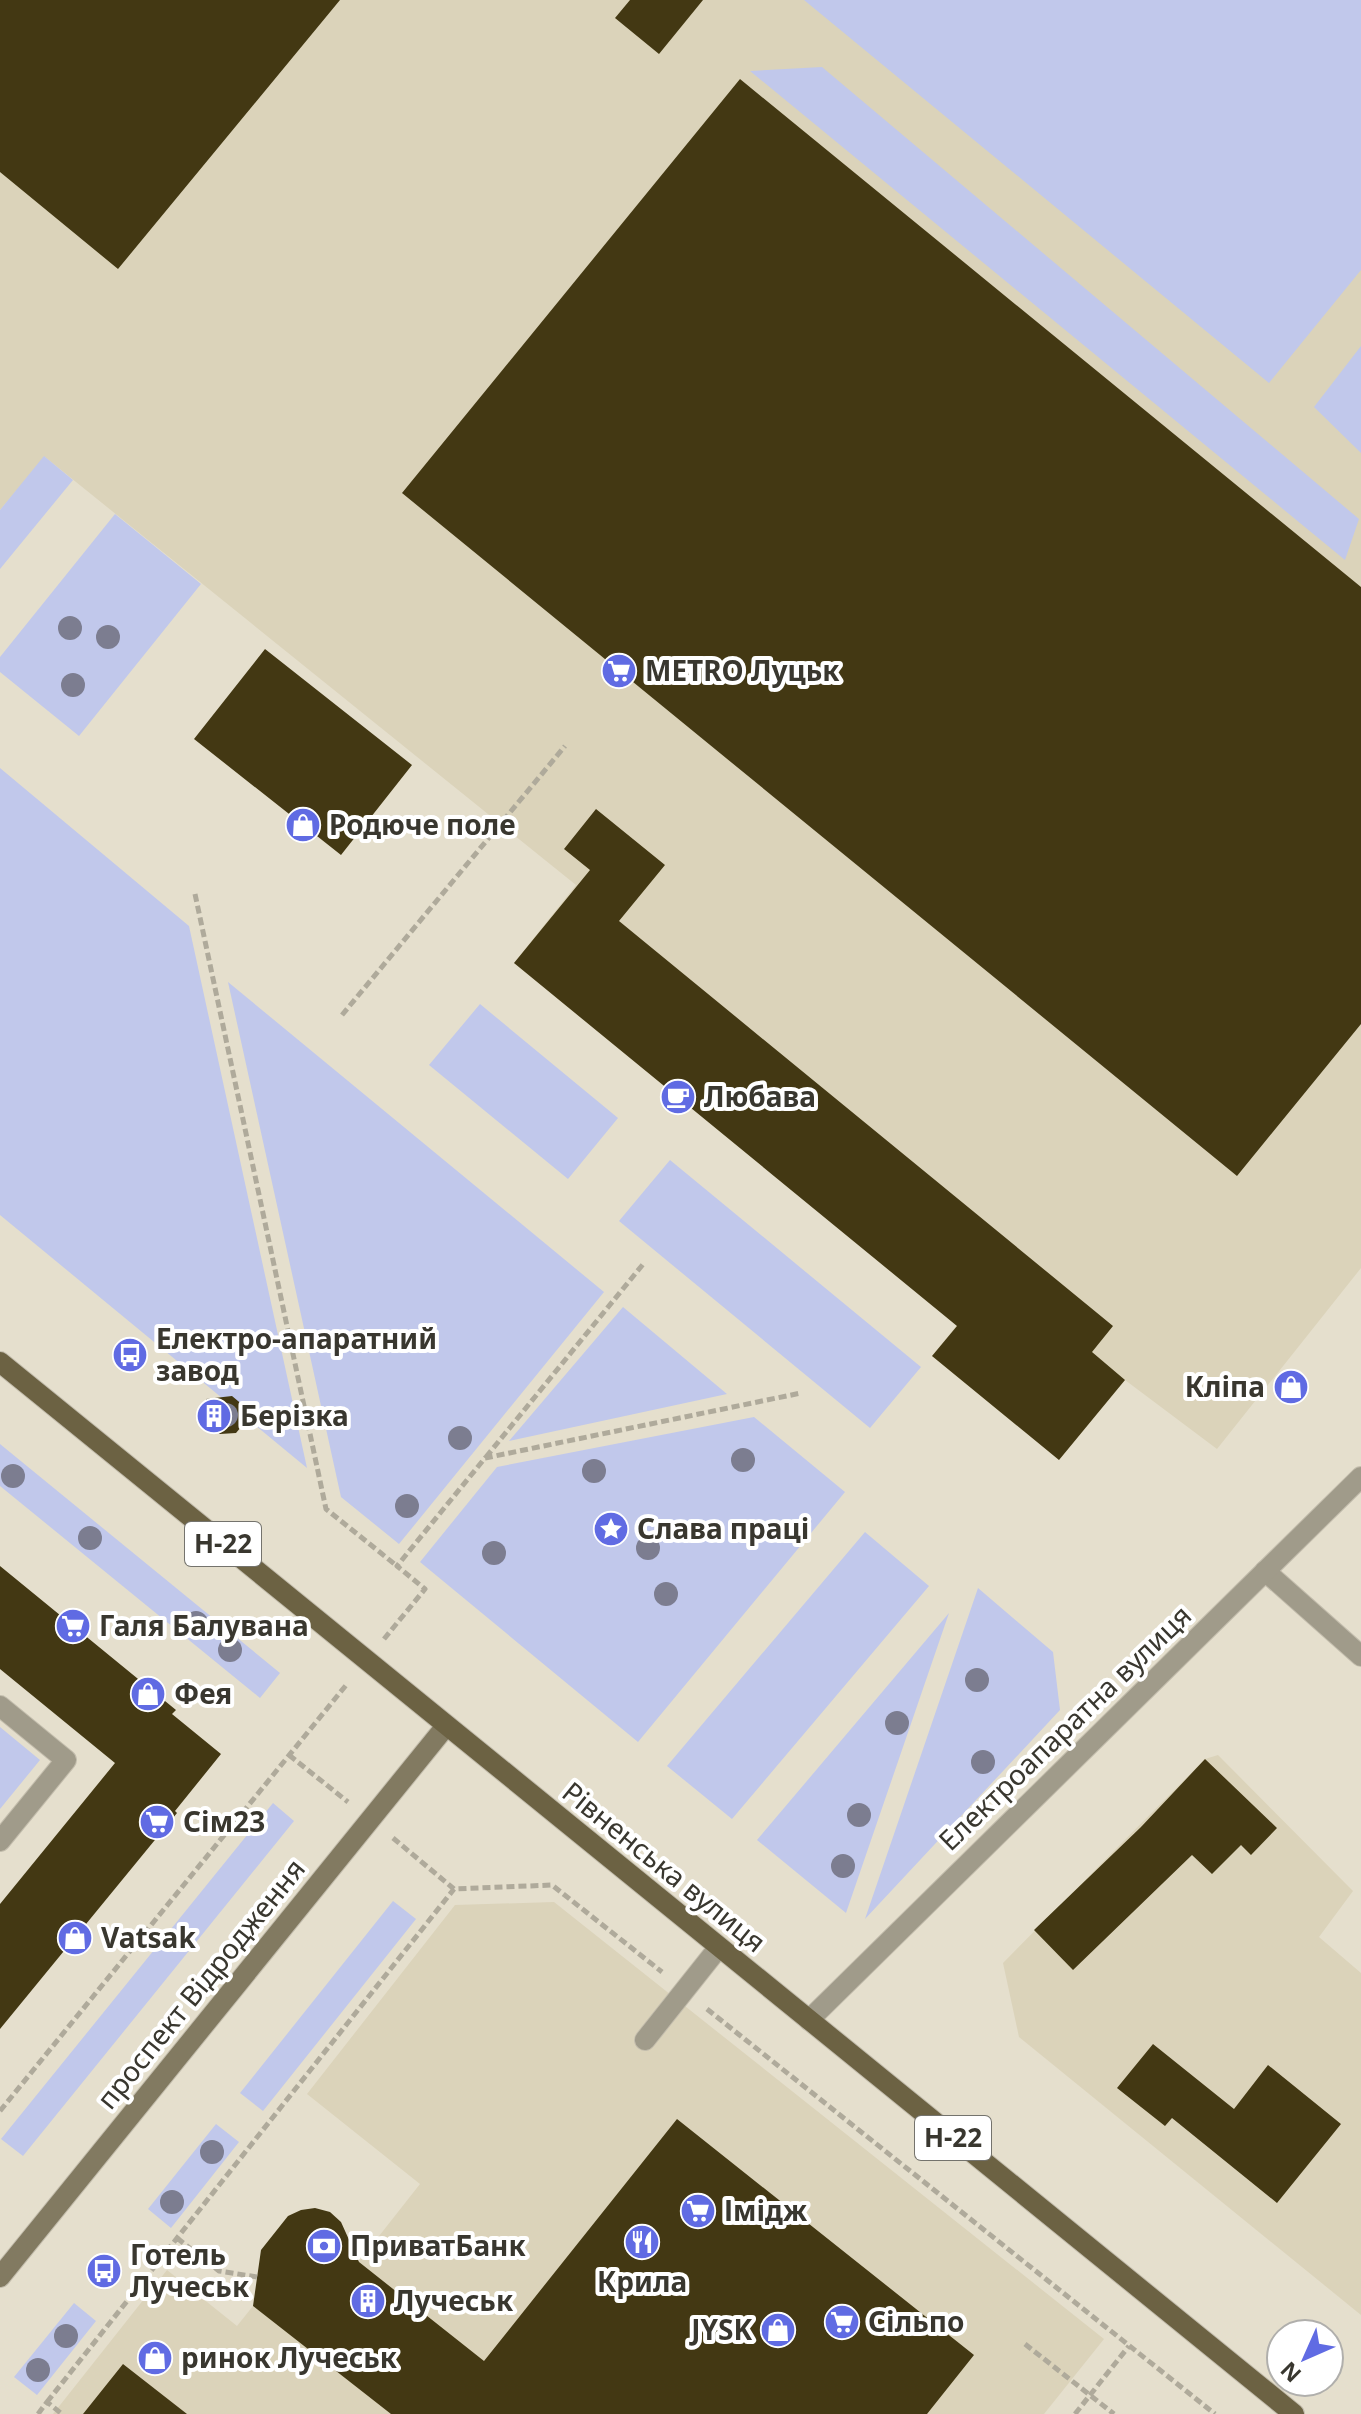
<svg xmlns="http://www.w3.org/2000/svg" width="1361" height="2414" viewBox="0 0 1361 2414" font-family="'Noto Sans',sans-serif">
<style>
.built{fill:#dbd3ba}
.green{fill:#c1c8eb}
.building{fill:#433813}
.lines{fill:none;stroke-linecap:round;stroke-linejoin:round}
.service-casing{stroke:#c3bdad;stroke-width:22}
.minor-casing{stroke:#c3bdad;stroke-width:22}
.secondary-casing{stroke:#c3bdad;stroke-width:22}
.primary-casing{stroke:#c3bdad;stroke-width:22}
.path{stroke:#afaa9b;stroke-width:5;stroke-dasharray:8 4;stroke-linecap:butt}
.service{stroke:#a09b8a;stroke-width:20}
.minor{stroke:#a09b8a;stroke-width:20}
.secondary{stroke:#827a61;stroke-width:20}
.primary{stroke:#6c6243;stroke-width:20}
.tree{fill:#7c7d90}
.labels{text-anchor:middle;stroke-width:8;stroke-linejoin:round;paint-order:stroke}
.shield{fill:#fff;stroke:#74736d;stroke-width:2}
.shield-label{font-size:26px;font-weight:bold;fill:#39372f}
.poi-label{font-size:28px;font-weight:bold;fill:#39372f;stroke:#fff;text-anchor:start}
.street-label{font-size:28px;fill:#39372f;stroke:#fff}
</style>
<rect width="100%" height="100%" fill="#e5dfcd"/>
<!-- built -->
<path class="built" d="M0,0h1361v1268l-144,181 -92,-69 -66,80 -127,-104 25,-31 -443,-362 62,-78 -531,-428 -45,53z
M1218,1755l135,136 -34,46 42,36v342l-342,-278 -16,-74 202,-204z
M554,1902l550,437 -60,75h-991l114,-144 70,56 16,-20 45,33 122,-155 -113,-90 148,-189z"/>
<!-- green -->
<path class="green" d="M804,0h557v270l-92,113z
M822,67l537,452 -14,41 -595,-489z
M1361,346v107l-47,-46z
M44,456l29,24 -73,89v-59z
M115,514l86,70 -122,152 -79,-64v-15z
M0,768l189,158 118,542 -307,-253z
M228,982l376,310 -205,252 -58,-47z
M480,1004l138,114 -50,61 -139,-114z
M670,1160l251,207 -51,61 -251,-207z
M623,1307l104,87 -218,47z
M754,1417l91,75 -207,250 -218,-180 77,-95z
M0,1444l280,229 -20,25 -260,-212z
M865,1532l64,54 -197,233 -65,-53z
M978,1588l75,64 7,58 -195,209z
M949,1613l-103,300 -89,-73z
M0,1727l40,33 -40,49z
M273,1803l21,18 -271,335 -22,-17z
M393,1901l23,18 -153,192 -23,-18z
M216,2124l23,18 -68,86 -23,-19z
M74,2303l22,18 -59,74 -23,-18z"/>
<!-- building -->
<path class="building" d="M0,0h340l-222,269 -118,-97z
M630,0h73l-44,54 -44,-36z
M740,79l621,508v437l-124,152 -835,-683z
M265,649l147,116 -71,90 -147,-116z
M596,809l69,56 -46,56 494,405 -21,26 33,28 -66,80 -127,-104 25,-30 -443,-363 76,-93 -26,-21z
M232,1396l12,10 2,15 -10,12 -16,1 -11,-9 -3,-26z
M0,1566l176,144 -4,4 49,40 -46,57 2,2 -177,216v-125l115,-141 -115,-94z
M1205,1759l72,69 -26,27 -10,-10 -29,29 -20,-19 -119,115 -39,-40 107,-103z
M1153,2044l81,65 34,-44 73,59 -64,79 -105,-85 -7,8 -48,-38z
M677,2119l297,236 -47,59h-536l-138,-108 8,-56 27,-34 13,-6 14,-2 15,4 11,10 18,40 125,99z
M123,2364l64,50h-104z"/>
<g class="lines">
<defs>
<path id="service" d="M1265,1571l96,85
M0,1706l66,54 -66,81
M645,2040l74,-93"/>
<path id="minor" d="M809,2020l552,-543"/>
<path id="secondary" d="M0,2277l446,-551"/>
<path id="primary" d="M0,1362l1294,1052"/>
</defs>
<!-- service casing -->
<use href="#service" class="service-casing"/>
<!-- minor casing -->
<use href="#minor" class="minor-casing"/>
<!-- secondary casing -->
<use href="#secondary" class="secondary-casing"/>
<!-- primary casing -->
<use href="#primary" class="primary-casing"/>
<!-- path -->
<path class="path" d="M195,894l131,615 71,57
M342,1015l223,-269
M486,1457l158,-194
M384,1639l41,-50 -28,-23 88,-108 316,-65
M289,1755l59,47
M393,1838l61,51 98,-4 110,87
M707,2009l508,405
M0,2111l347,-427
M177,2238l42,33 38,6
M1025,2344l89,70
M47,2402l407,-513
M38,2414l9,-12 15,12
M1075,2414l54,-68"/>
<!-- service -->
<use href="#service" class="service"/>
<!-- minor -->
<use href="#minor" class="minor"/>
<!-- secondary -->
<use href="#secondary" class="secondary"/>
<!-- primary -->
<use href="#primary" class="primary"/>
</g>
<!-- trees -->
<g class="tree">
<circle cx="70" cy="628" r="12"/>
<circle cx="108" cy="637" r="12"/>
<circle cx="73" cy="685" r="12"/>
<circle cx="226" cy="1415" r="12"/>
<circle cx="460" cy="1438" r="12"/>
<circle cx="743" cy="1460" r="12"/>
<circle cx="594" cy="1471" r="12"/>
<circle cx="13" cy="1476" r="12"/>
<circle cx="407" cy="1506" r="12"/>
<circle cx="90" cy="1538" r="12"/>
<circle cx="648" cy="1548" r="12"/>
<circle cx="494" cy="1553" r="12"/>
<circle cx="666" cy="1594" r="12"/>
<circle cx="196" cy="1623" r="12"/>
<circle cx="230" cy="1650" r="12"/>
<circle cx="977" cy="1680" r="12"/>
<circle cx="897" cy="1723" r="12"/>
<circle cx="983" cy="1762" r="12"/>
<circle cx="859" cy="1815" r="12"/>
<circle cx="843" cy="1866" r="12"/>
<circle cx="212" cy="2152" r="12"/>
<circle cx="172" cy="2202" r="12"/>
<circle cx="66" cy="2336" r="12"/>
<circle cx="38" cy="2370" r="12"/>
</g>
<!-- icons -->
<defs>
<symbol id="supermarket-disc" viewBox="-11 -11 22 22"><circle r="9.5" fill="#606be3" stroke="#fff"/><path d="M-6-5.5h2.5l.6 2H6L4.5 2H-2.5L-4.4-4H-6ZM-1.5 3.2a1.3 1.3 0 1 0 .1 0ZM3 3.2a1.3 1.3 0 1 0 .1 0Z" fill="#fff"/></symbol>
<symbol id="shop-disc" viewBox="-11 -11 22 22"><circle r="9.5" fill="#606be3" stroke="#fff"/><path d="M-5-2.5h2.3a2.7 3.5 0 0 1 5.4 0H5L5.5 6h-11ZM-1.5-2.5h3a1.5 2.3 0 0 0-3 0Z" fill="#fff"/></symbol>
<symbol id="cafe-disc" viewBox="-11 -11 22 22"><circle r="9.5" fill="#606be3" stroke="#fff"/><path d="M-5.5-4.5H6V0H3Q3 3.5 0 3.5H-2.5Q-5.5 3.5-5.5 0ZM3-3.2v2h1.7v-2ZM-6 4.5H4V6H-6Z" fill="#fff"/></symbol>
<symbol id="bus-disc" viewBox="-11 -11 22 22"><circle r="9.5" fill="#606be3" stroke="#fff"/><path d="M-5-6H5V4H4V6H2V4H-2V6H-4V4H-5ZM-3.5-4V0h7V-4ZM-3.5 1.2v1.5H-2V1.2ZM2 1.2v1.5H3.5V1.2Z" fill="#fff"/></symbol>
<symbol id="building-disc" viewBox="-11 -11 22 22"><circle r="9.5" fill="#606be3" stroke="#fff"/><path d="M-4-6H4V6H1V3H-1V6H-4ZM-2.5-4.3h1.7v1.8h-1.7ZM.8-4.3h1.7v1.8H.8ZM-2.5-1h1.7V.8h-1.7ZM.8-1h1.7V.8H.8Z" fill="#fff"/></symbol>
<symbol id="sight-disc" viewBox="-11 -11 22 22"><circle r="9.5" fill="#606be3" stroke="#fff"/><path d="M0-6L1.8-2.2L6-1.7L2.9 1.2L3.7 5.4L0 3.3L-3.7 5.4L-2.9 1.2L-6-1.7L-1.8-2.2Z" fill="#fff"/></symbol>
<symbol id="restaurant-disc" viewBox="-11 -11 22 22"><circle r="9.5" fill="#606be3" stroke="#fff"/><path d="M-5-6h1v4h1v-4h1v4h1v-4h1v5L-1.5 .5V6h-2V.5L-5-1ZM5-6V6H3V1.5H1.5Q1.5-4 5-6Z" fill="#fff"/></symbol>
<symbol id="bank-disc" viewBox="-11 -11 22 22"><circle r="9.5" fill="#606be3" stroke="#fff"/><path d="M-6-4H6V4H-6ZM0-2.3a2.3 2.3 0 1 0 0 4.6a2.3 2.3 0 1 0 0-4.6Z" fill="#fff"/></symbol>
</defs>
<g fill-rule="evenodd">
<use href="#supermarket-disc" x="599" y="651" width="40" height="40"/>
<use href="#shop-disc" x="283" y="805" width="40" height="40"/>
<use href="#cafe-disc" x="658" y="1077" width="40" height="40"/>
<use href="#bus-disc" x="110" y="1335" width="40" height="40"/>
<use href="#shop-disc" x="1271" y="1367" width="40" height="40"/>
<use href="#building-disc" x="194" y="1396" width="40" height="40"/>
<use href="#sight-disc" x="591" y="1509" width="40" height="40"/>
<use href="#supermarket-disc" x="53" y="1606" width="40" height="40"/>
<use href="#shop-disc" x="128" y="1674" width="40" height="40"/>
<use href="#supermarket-disc" x="137" y="1802" width="40" height="40"/>
<use href="#shop-disc" x="55" y="1918" width="40" height="40"/>
<use href="#supermarket-disc" x="678" y="2191" width="40" height="40"/>
<use href="#restaurant-disc" x="622" y="2222" width="40" height="40"/>
<use href="#bank-disc" x="304" y="2226" width="40" height="40"/>
<use href="#bus-disc" x="84" y="2251" width="40" height="40"/>
<use href="#building-disc" x="348" y="2281" width="40" height="40"/>
<use href="#supermarket-disc" x="822" y="2302" width="40" height="40"/>
<use href="#shop-disc" x="758" y="2310" width="40" height="40"/>
<use href="#shop-disc" x="135" y="2338" width="40" height="40"/>
</g>
<g class="labels">
<!-- shield labels -->
<g class="shield">
<rect x="185" y="1522" width="76" height="44" rx="6"/>
<rect x="915" y="2116" width="76" height="44" rx="6"/>
</g>
<g class="shield-label">
<text x="223" y="1553">Н-22</text>
<text x="953" y="2147">Н-22</text>
</g>
<!-- poi labels -->
<g class="poi-label">
<text x="645" y="681">METRO Луцьк</text>
<text x="329" y="835">Родюче поле</text>
<text x="704" y="1107">Любава</text>
<text x="156" y="1349">Електро-апаратний<tspan x="156" dy="32">завод</tspan></text>
<text x="1265" y="1397" text-anchor="end">Кліпа</text>
<text x="240" y="1426">Берізка</text>
<text x="637" y="1539">Слава праці</text>
<text x="99" y="1636">Галя Балувана</text>
<text x="174" y="1704">Фея</text>
<text x="183" y="1832">Сім23</text>
<text x="101" y="1948">Vatsak</text>
<text x="724" y="2221">Імідж</text>
<text x="350" y="2256">ПриватБанк</text>
<text x="130" y="2265">Готель<tspan x="130" dy="32">Лучеськ</tspan></text>
<text x="642" y="2292" text-anchor="middle">Крила</text>
<text x="394" y="2311">Лучеськ</text>
<text x="868" y="2332">Сільпо</text>
<text x="752" y="2340" text-anchor="end">JYSK</text>
<text x="181" y="2368">ринок Лучеськ</text>
</g>
<!-- street labels -->
<g class="street-label">
<text transform="translate(1065 1728) rotate(-44)" y="10">Електроапаратна вулиця</text>
<text transform="translate(664 1867) rotate(39)" y="10">Рівненська вулиця</text>
<text transform="translate(201 1984) rotate(-51)" y="10">проспект Відродження</text>
</g>
</g>
<!-- north arrow -->
<g transform="translate(1305 2358) rotate(225)"><circle r="38" fill="#ffffff" stroke="#b0afac" stroke-width="2"/>
<path d="M0-6L14 30L0 20L-14 30Z" fill="#606be3"/>
<text y="-12" font-size="22" font-weight="bold" text-anchor="middle" fill="#39372f">N</text>
</g>
</svg>
